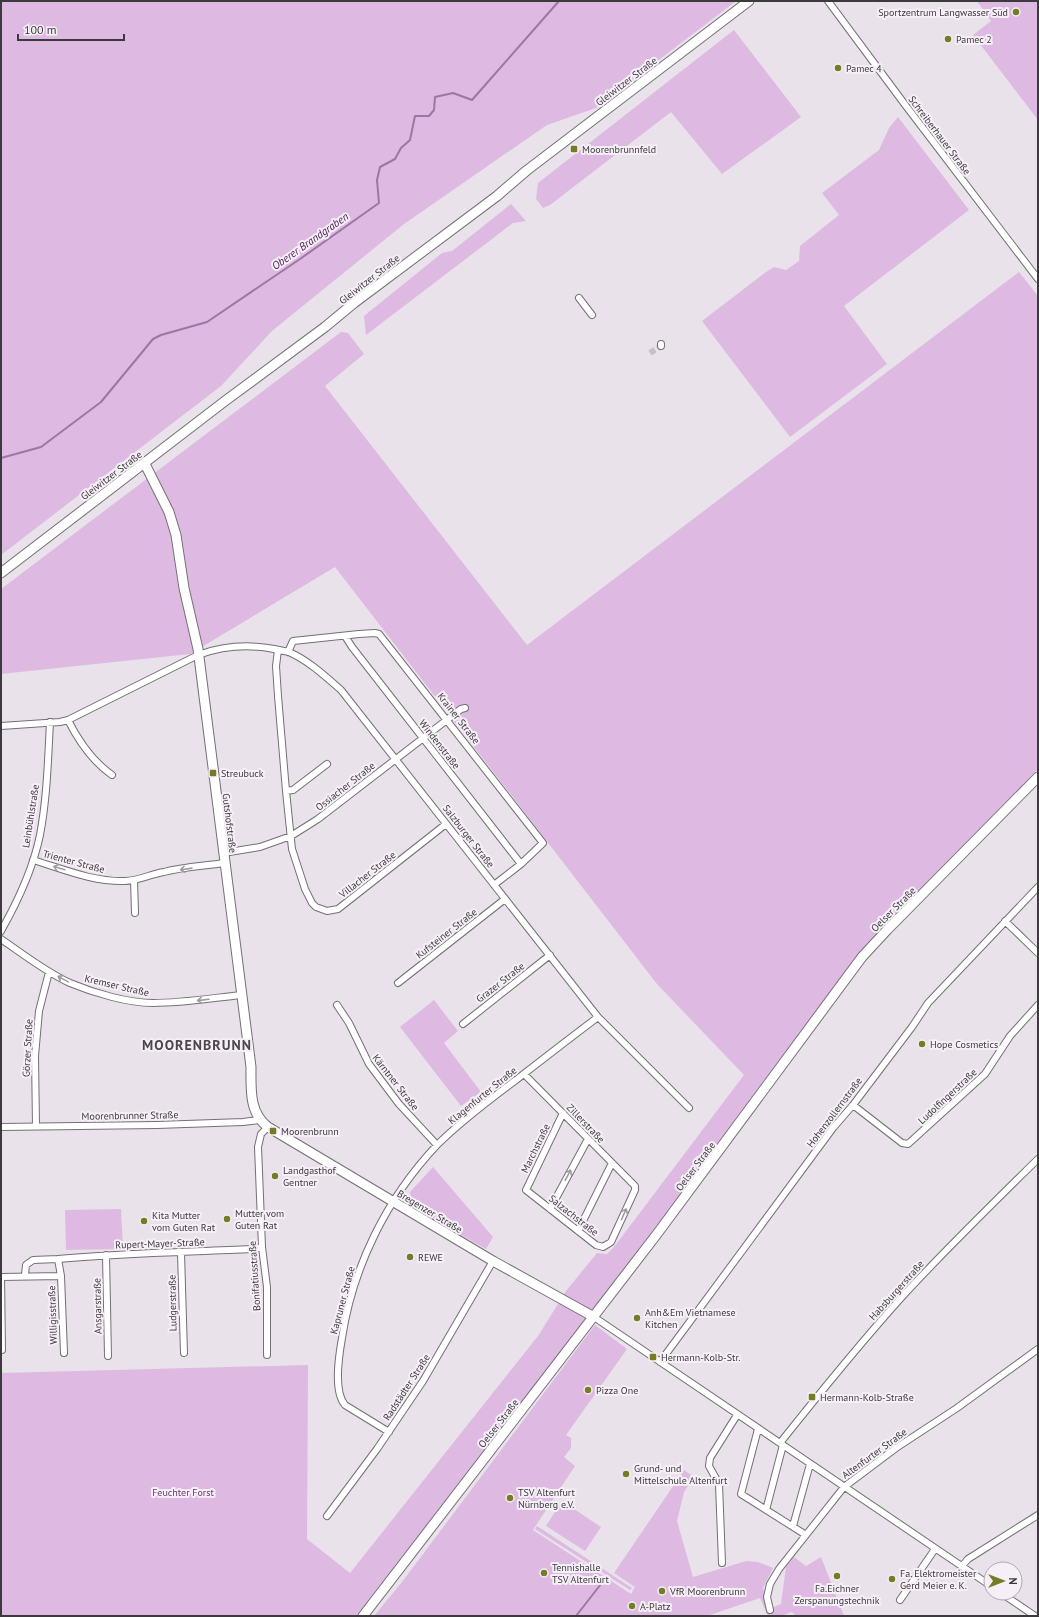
<svg xmlns="http://www.w3.org/2000/svg" width="1039" height="1617" viewBox="0 0 1039 1617" font-family="'PT Sans',sans-serif">
<style>
.green{fill:#debae2}
.lines{fill:none;stroke-linecap:round;stroke-linejoin:round}
.stream{stroke:#9e76a3;stroke-width:2}
.street-tunnel{stroke:#c7c0c7;stroke-width:6;stroke-dasharray:6 3;stroke-linecap:butt}
.street-casing{stroke:#756f76;stroke-width:8}
.secondary-casing{stroke:#756f76;stroke-width:11}
.street{stroke:#fff;stroke-width:6}
.secondary{stroke:#fff;stroke-width:9}
.oneway{stroke:#9e9c9e}
.poi-dot{fill:#767c26;stroke:#f6eff7;stroke-width:1.5}
.labels{text-anchor:middle;stroke-width:4;stroke-linejoin:round;paint-order:stroke}
.poi-label{font-size:10px;fill:#3d3a3d;stroke:#f6eff7;text-anchor:start}
.street-label{font-size:10px;fill:#3d3a3d;stroke:#f6eff7}
.park-label{font-size:10px;fill:#6c3772;stroke:#f6eff7}
.water-label{font-size:11px;font-style:italic;fill:#4f1c55;stroke:#f6eff7}
.district-label{font-size:14px;font-weight:bold;letter-spacing:1px;fill:#4c464d;stroke:#f6eff7}
</style>
<rect width="100%" height="100%" fill="#e9e2ea"/>
<!-- green -->
<path class="green" d="M1,1h735l-140,107 -49,17 -143,99 -132,107 -51,55 -220,169z
M977,1h61v119l-65,-85 18,-14z
M734,30l67,87 -79,57 -51,-62 -121,93 -7,3 -7,-9 2,-16z
M898,117l71,93 -125,96 43,58 -97,73 -88,-116 64,-49 8,-5 12,3 13,-9 1,-15 39,-31 -17,-22 57,-43 10,-22z
M511,204l15,17 -13,2 -147,112 -2,-19 78,-63 10,-2z
M1019,272l19,24v473l-168,172 -24,30 -85,117 -159,211 -244,317h-357v-243l307,-8 -1,174 43,34 188,-237 28,-45 31,-38 10,1 7,-7 130,-172 -87,-91 -322,-417 -145,87 -189,20v-85l340,-257 7,1 16,21 -39,32 202,259z
M434,1000l24,31 -14,12 37,49 -20,14 -61,-79z
M433,1167l60,70 -7,12 -70,-39 3,-6 -8,-5 -1,-7z
M121,1209l2,40 -57,1 -1,-40z
M595,1325l32,24 -61,86 5,3v10l-7,9 11,9 -42,64 98,64 4,-7 -21,-14 70,-103 10,7 -10,15 -7,29 16,56 53,-16 12,1 15,6 -10,20 6,21 12,-5 5,-37 8,-10 12,9 15,-9 23,59h-48l-4,-4 -11,4h-13l-8,-18 -53,18h-333l28,-34z
M562,1501l39,26 -16,24 -39,-25z
M537,1526l95,62 -2,2 -95,-61z"/>
<g class="lines">
<!-- stream -->
<path class="stream" d="M1,458l40,-11 60,-45 52,-63 8,-4 46,-13 93,-63 79,-56 -2,-23 3,-13 15,-8 6,-11 9,-8 5,-24h14l5,-6 1,-13 18,-4 19,7 87,-99
M576,1616l25,-32"/>
<!-- street-tunnel -->
<path class="street-tunnel" d="M650,353l11,-7"/>
<defs>
<path id="street" d="M828,1l78,105 132,173
M579,298l13,17
M661,346v-2
M345,636l7,11 169,217
M278,650l-2,16 2,30 8,95 6,58 13,40 7,14 4,4 11,4 11,-2 108,-85
M288,652l5,-11 66,-7 16,-1 4,1 164,209 -22,21 -27,21
M68,720c11,22 24,41 44,55
M1,726l59,-4 8,-2 130,-65c25,-9 50,-11 76,-6 4,1 10,2 15,3 20,9 36,24 52,38l257,327 91,91
M286,791l7,-1 34,-26
M223,853l37,-6 31,-11 27,-17 143,-110 4,-1
M33,860c30,9 60,22 92,21 13,0 26,-7 39,-9 19,-5 40,-6 60,-9
M134,880l1,33
M1005,921l33,32
M1,931c17,-30 32,-62 39,-96 7,-37 8,-75 10,-113
M1,939c22,15 45,33 69,44 24,10 58,20 83,20 30,0 59,-5 88,-8
M398,983l107,-84
M337,1005l12,18 20,41 30,40 38,41
M463,1024l87,-69
M524,1074c37,37 74,75 111,112v4l-24,52 -8,5 -7,-2 -70,-55 37,-77
M853,1105l49,38 6,1 77,-70 25,-38 28,-31
M36,1126l-1,-70 4,-45 10,-39
M1,1127l156,-2 86,-3 16,-2
M550,1209l38,-70
M578,1231l34,-68
M181,1253l3,100
M106,1255l2,101
M25,1275l1,-10 7,-5 25,-1
M61,1276l3,77
M1,1277l60,-1 -3,-17c64,-6 129,-7 194,-10l10,-2
M1,1277l1,73
M594,1317l397,269
M267,1355v-68l-5,-40 -4,-100 3,-13 7,-7
M660,1362l173,-234 20,-23 59,-78 16,-24 110,-116
M758,1429l-17,65 65,41
M389,1432l-44,-27c-12,-14 -6,-50 -3,-67 11,-72 45,-140 95,-193 24,-24 52,-45 79,-65 27,-21 54,-42 82,-63
M780,1443c39,-49 78,-97 120,-144 44,-48 91,-94 138,-140
M766,1510l17,-65
M327,1516l50,-67 46,-68 70,-120
M793,1526l17,-62
M722,1563l-3,-79 -10,-18 1,-8 27,-43
M962,1566l6,-7 70,-44
M1001,1593l34,23
M900,1600l35,-51
M770,1610l-3,-13 3,-13 9,-15 65,-82 52,-39 61,-40 81,-59"/>
<path id="secondary" d="M145,464l24,48 7,23 8,53 14,61 53,418c0,22 -2,46 17,60l225,134 101,56
M1,573l224,-172 100,-74 29,-24 143,-107 29,-25 223,-170
M363,1616l294,-382 205,-277 25,-27 151,-153"/>
</defs>
<!-- street casing -->
<use href="#street" class="street-casing"/>
<!-- secondary casing -->
<use href="#secondary" class="secondary-casing"/>
<!-- street -->
<use href="#street" class="street"/>
<!-- secondary -->
<use href="#secondary" class="secondary"/>
</g>
<!-- one-way arrows -->
<defs><path id="oneway-shaft" d="M-6 0H5M1.5-3L5.5 0L1.5 3" fill="none" stroke-width="1.6" stroke-linecap="round" stroke-linejoin="round"/></defs>
<g class="oneway">
<use href="#oneway-shaft" transform="translate(59 868) rotate(-163)"/>
<use href="#oneway-shaft" transform="translate(186 869) rotate(172)"/>
<use href="#oneway-shaft" transform="translate(63 979) rotate(-151)"/>
<use href="#oneway-shaft" transform="translate(203 1000) rotate(173)"/>
<use href="#oneway-shaft" transform="translate(568 1175) rotate(-62)"/>
<use href="#oneway-shaft" transform="translate(624 1214) rotate(-66)"/>
</g>
<!-- markers -->
<g class="poi-dot">
<circle cx="1016" cy="12" r="4"/>
<circle cx="948" cy="39" r="4"/>
<circle cx="838" cy="68" r="4"/>
<rect x="570" y="145" width="8" height="8" rx="2"/>
<rect x="209" y="769" width="8" height="8" rx="2"/>
<circle cx="922" cy="1044" r="4"/>
<rect x="269" y="1127" width="8" height="8" rx="2"/>
<circle cx="275" cy="1176" r="4"/>
<circle cx="227" cy="1219" r="4"/>
<circle cx="144" cy="1221" r="4"/>
<circle cx="410" cy="1257" r="4"/>
<circle cx="637" cy="1318" r="4"/>
<rect x="649" y="1353" width="8" height="8" rx="2"/>
<circle cx="588" cy="1390" r="4"/>
<rect x="808" y="1393" width="8" height="8" rx="2"/>
<circle cx="626" cy="1474" r="4"/>
<circle cx="510" cy="1498" r="4"/>
<circle cx="544" cy="1573" r="4"/>
<circle cx="837" cy="1576" r="4"/>
<circle cx="892" cy="1579" r="4"/>
<circle cx="662" cy="1591" r="4"/>
<circle cx="632" cy="1606" r="4"/>
</g>
<g class="labels">
<!-- poi labels -->
<g class="poi-label">
<text x="1008" y="16" text-anchor="end">Sportzentrum Langwasser Süd</text>
<text x="956" y="43">Pamec 2</text>
<text x="846" y="72">Pamec 4</text>
<text x="582" y="153">Moorenbrunnfeld</text>
<text x="221" y="777">Streubuck</text>
<text x="930" y="1048">Hope Cosmetics</text>
<text x="281" y="1135">Moorenbrunn</text>
<text x="283" y="1174">Landgasthof<tspan x="283" dy="12">Gentner</tspan></text>
<text x="235" y="1217">Mutter vom<tspan x="235" dy="12">Guten Rat</tspan></text>
<text x="152" y="1219">Kita Mutter<tspan x="152" dy="12">vom Guten Rat</tspan></text>
<text x="418" y="1261">REWE</text>
<text x="645" y="1316">Anh&amp;Em Vietnamese<tspan x="645" dy="12">Kitchen</tspan></text>
<text x="661" y="1361">Hermann-Kolb-Str.</text>
<text x="596" y="1394">Pizza One</text>
<text x="820" y="1401">Hermann-Kolb-Straße</text>
<text x="634" y="1472">Grund- und<tspan x="634" dy="12">Mittelschule Altenfurt</tspan></text>
<text x="518" y="1496">TSV Altenfurt<tspan x="518" dy="12">Nürnberg e.V.</tspan></text>
<text x="552" y="1571">Tennishalle<tspan x="552" dy="12">TSV Altenfurt</tspan></text>
<text x="900" y="1577">Fa. Elektromeister<tspan x="900" dy="12">Gerd Meier e. K.</tspan></text>
<text x="837" y="1592" text-anchor="middle">Fa.Eichner<tspan x="837" dy="12">Zerspanungstechnik</tspan></text>
<text x="670" y="1595">VfR Moorenbrunn</text>
<text x="640" y="1610">A-Platz</text>
</g>
<!-- street labels -->
<g class="street-label">
<text transform="translate(626 81) rotate(-37)" y="4">Gleiwitzer Straße</text>
<text transform="translate(940 135) rotate(53)" y="4">Schreiberhauer Straße</text>
<text transform="translate(369 279) rotate(-38)" y="4">Gleiwitzer Straße</text>
<text transform="translate(111 475) rotate(-37)" y="4">Gleiwitzer Straße</text>
<text transform="translate(459 718) rotate(52)" y="4">Krainer Straße</text>
<text transform="translate(440 744) rotate(52)" y="4">Windenstraße</text>
<text transform="translate(345 786) rotate(-38)" y="4">Ossiacher Straße</text>
<text transform="translate(30 816) rotate(-81)" y="4">Leinbühlstraße</text>
<text transform="translate(230 823) rotate(83)" y="4">Gutshofstraße</text>
<text transform="translate(469 836) rotate(52)" y="4">Salzburger Straße</text>
<text transform="translate(74 861) rotate(15)" y="4">Trienter Straße</text>
<text transform="translate(367 874) rotate(-38)" y="4">Villacher Straße</text>
<text transform="translate(893 909) rotate(-45)" y="4">Oelser Straße</text>
<text transform="translate(446 933) rotate(-38)" y="4">Kufsteiner Straße</text>
<text transform="translate(500 982) rotate(-38)" y="4">Grazer Straße</text>
<text transform="translate(117 985) rotate(13)" y="4">Kremser Straße</text>
<text transform="translate(27 1048) rotate(-87)" y="4">Görzer Straße</text>
<text transform="translate(396 1082) rotate(52)" y="4">Kärntner Straße</text>
<text transform="translate(482 1095) rotate(-39)" y="4">Klagenfurter Straße</text>
<text transform="translate(947 1096) rotate(-43)" y="4">Ludolfingerstraße</text>
<text transform="translate(834 1112) rotate(-53)" y="4">Hohenzollernstraße</text>
<text transform="translate(130 1115) rotate(-1)" y="4">Moorenbrunner Straße</text>
<text transform="translate(586 1123) rotate(46)" y="4">Zillerstraße</text>
<text transform="translate(535 1148) rotate(-64)" y="4">Marchstraße</text>
<text transform="translate(695 1166) rotate(-53)" y="4">Oelser Straße</text>
<text transform="translate(430 1211) rotate(31)" y="4">Bregenzer Straße</text>
<text transform="translate(574 1215) rotate(38)" y="4">Salzachstraße</text>
<text transform="translate(160 1243) rotate(-2)" y="4">Rupert-Mayer-Straße</text>
<text transform="translate(254 1276) rotate(-94)" y="4">Bonifatiusstraße</text>
<text transform="translate(896 1290) rotate(-48)" y="4">Habsburgerstraße</text>
<text transform="translate(342 1300) rotate(-75)" y="4">Kapruner Straße</text>
<text transform="translate(172 1303) rotate(-91)" y="4">Ludgerstraße</text>
<text transform="translate(97 1306) rotate(-91)" y="4">Ansgarstraße</text>
<text transform="translate(52 1315) rotate(-92)" y="4">Willigisstraße</text>
<text transform="translate(406 1387) rotate(-57)" y="4">Radstädter Straße</text>
<text transform="translate(498 1423) rotate(-52)" y="4">Oelser Straße</text>
<text transform="translate(874 1453) rotate(-36)" y="4">Altenfurter Straße</text>
</g>
<!-- park labels -->
<g class="park-label">
<text x="183" y="1496">Feuchter Forst</text>
</g>
<!-- water labels -->
<g class="water-label">
<text transform="translate(310 241) rotate(-35)" y="4">Oberer Brandgraben</text>
</g>
<!-- district labels -->
<g class="district-label">
<text x="197" y="1050">MOORENBRUNN</text>
</g>
</g>
<!-- border -->
<rect width="1039" height="1617" fill="none" stroke="#3d3a3d" stroke-width="4"/>
<!-- north arrow -->
<g transform="translate(1003 1581) rotate(90)"><circle r="19" fill="#f6eff7" stroke="#aca7ad"/>
<path d="M0-3L7 15L0 10L-7 15Z" fill="#767c26"/>
<text y="-6" font-size="11" font-weight="bold" text-anchor="middle" fill="#3d3a3d">N</text>
</g>
<!-- scale -->
<path d="M18 34v6h106v-6" fill="none" stroke="#3d3a3d" stroke-width="2"/>
<text x="24" y="34" font-size="12" fill="#3d3a3d" stroke="#f6eff7" stroke-width="3" paint-order="stroke">100 m</text>
</svg>
